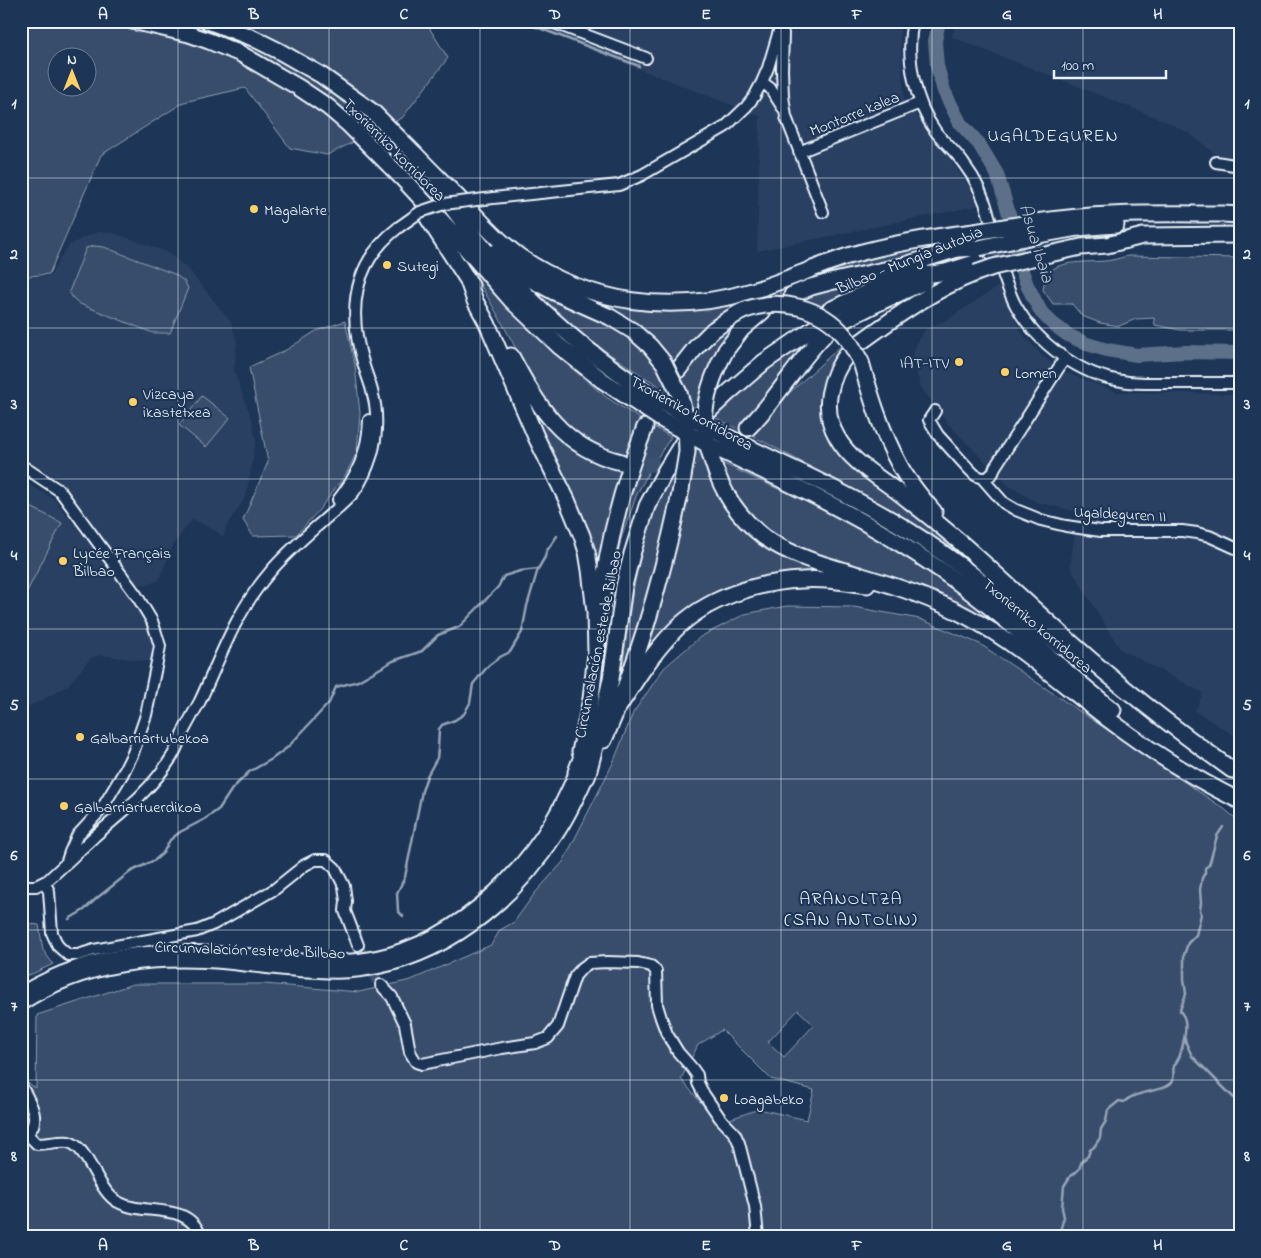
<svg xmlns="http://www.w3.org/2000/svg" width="1261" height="1258" viewBox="0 0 1261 1258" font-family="'Indie Flower',sans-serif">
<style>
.built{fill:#2a4162}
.green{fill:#374d6c;stroke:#909fb2;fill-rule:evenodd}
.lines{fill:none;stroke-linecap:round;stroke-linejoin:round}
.stream{stroke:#95a4b5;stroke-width:2.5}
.river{stroke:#5d7089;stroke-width:14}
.minor-tunnel{stroke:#3b516f;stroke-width:10;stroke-dasharray:10 5;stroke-linecap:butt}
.highway-tunnel{stroke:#3b516f;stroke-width:15;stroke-dasharray:15 8;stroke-linecap:butt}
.minor-casing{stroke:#e8f1f8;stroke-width:14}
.major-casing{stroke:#e8f1f8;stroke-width:16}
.highway-casing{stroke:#e8f1f8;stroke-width:19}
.minor{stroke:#1d3557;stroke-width:10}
.major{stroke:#1d3557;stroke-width:12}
.highway{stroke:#1d3557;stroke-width:15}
.minor-bridge-casing{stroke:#e8f1f8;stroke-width:14;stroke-linecap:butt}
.highway-bridge-casing{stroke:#e8f1f8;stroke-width:19;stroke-linecap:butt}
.minor-bridge{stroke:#1d3557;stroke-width:10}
.highway-bridge{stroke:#1d3557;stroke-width:15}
.grid{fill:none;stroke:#e8f1f8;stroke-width:1;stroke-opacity:0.55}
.poi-dot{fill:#ffd166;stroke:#1d3557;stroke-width:2}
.labels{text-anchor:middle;stroke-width:4.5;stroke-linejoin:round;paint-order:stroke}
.street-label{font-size:16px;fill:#e8f1f8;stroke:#1d3557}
.poi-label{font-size:16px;fill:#e8f1f8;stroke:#1d3557;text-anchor:start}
.neighbourhood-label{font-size:18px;letter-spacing:1px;fill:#e8f1f8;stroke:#1d3557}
.water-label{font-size:18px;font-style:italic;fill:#b7c4d1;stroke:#1d3557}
.neatline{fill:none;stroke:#e8f1f8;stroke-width:2}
.grid-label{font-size:16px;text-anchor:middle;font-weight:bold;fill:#e8f1f8}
</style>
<rect width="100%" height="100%" fill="#1d3557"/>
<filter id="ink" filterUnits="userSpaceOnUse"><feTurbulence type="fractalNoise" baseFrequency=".02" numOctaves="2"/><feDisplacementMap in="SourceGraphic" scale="10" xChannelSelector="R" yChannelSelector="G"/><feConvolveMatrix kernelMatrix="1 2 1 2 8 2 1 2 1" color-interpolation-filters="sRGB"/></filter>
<g filter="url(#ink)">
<!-- built -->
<path class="built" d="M516,21h386l-2,9 4,70 39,48 38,57 -224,46 3,-135z
M957,21h283v142l-17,-3 -33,-26 -25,-13 -213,-84z
M99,232l14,1 54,19 22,18 42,52 6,20 -3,28 5,15 13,35 4,21 -10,55 -19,29 -4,12 -6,-5 -24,-13 -19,24 -15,37 -12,5 -10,-1 -9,-10 -54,-76 -18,-21 -6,3 -29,-27v-173l13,-3h9l8,-2 13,-23 6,-7 15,-8z
M999,286l22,46 21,24 25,17 50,19 123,2v345l-45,-28 8,-18 -83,-44 -50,-82 8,-55 -42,-10 -28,-17 -59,-60 -28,-38 -9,-29 6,-18 8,-11 22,-10z
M21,480l32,18 82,102 10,18 8,28 -1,16 -52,-7 -9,3 -23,27 -27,16 -20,8z"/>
<!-- green -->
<path class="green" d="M21,21h404l23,37 -46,60 -75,37 -37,-7 -45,-60 -61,14 -83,53 -52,119 -28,3zM58,58h30v30h-30z
M977,237l-53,17 -102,56c-8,-4 -16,-8 -24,-11 -25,-7 -56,1 -77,16 -19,14 -34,35 -49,53l-8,-13 -133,-86 141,41 209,-58z
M94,246l10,1 70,27 10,7 4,7 -18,45h-17l-73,-29 -7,-6 -4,-6 17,-44z
M1128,256l112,2v72h-60l-25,-5 -1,-7 -18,1 -17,7 -19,-3 -18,-7 -10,-12h-19l-10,-14c1,-4 1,-9 2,-12 9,-21 50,-14 67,-18 6,-1 11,-3 16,-4z
M465,259l86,92 55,46 36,23 -7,20 -37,144 -85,-203 25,28 84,60 4,-15c-35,-8 -66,-30 -86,-60 -11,-16 -18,-34 -27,-51 -15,-28 -31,-56 -48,-84z
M519,277l87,41 33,23 25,32 10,22c-43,-26 -85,-53 -123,-86 -11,-10 -22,-21 -32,-32z
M748,312l-49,94 42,-21 84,-58 -49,57 -35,38 11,5 91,-83 5,6 -11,11 -6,74 184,165 -153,-105 -90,-49 -84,-42 -10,-28 32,-38z
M345,321l10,44 5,48 -3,39 -11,22 -27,36 -23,25 -43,1 -10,-16 25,-58 -19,-95 37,-17 30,-19z
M202,396l28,22 -24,29 -27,-22z
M649,424l22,13 -19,29 -15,28 -16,45 -19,96 11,-80z
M693,450l9,5 5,19 8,16 25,34 100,51 -105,14 -96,73z
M681,451l-19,104 -41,131 2,-24 9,-66 5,-24 8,-34 -1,-15z
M715,460l144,66 59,36 48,35 34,27 -3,4 -33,-22 -42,-16 -114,-36 -38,-18 -35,-34z
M21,502l41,21 -41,80z
M787,606l67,1 66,12 60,25 243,164 17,14v415h-1219v-158l15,9 1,-73 96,-31h131l95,8 52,-12 80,-35 9,-15 14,-8 21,-29 28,-31 50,-99 20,-50 31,-45 36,-31 45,-23zM798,1010l16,15 -30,32 -16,-15zM722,1030l49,49 43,11 -7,30 -48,-11 -41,14 -37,-44 17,-34z
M21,923l18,2 4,25 10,14 -21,10 -10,2z"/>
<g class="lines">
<!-- stream -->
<path class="stream" d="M521,21l118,45
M403,916l-5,-5 -1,-18 8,-16 17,-86 5,-15 10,-18 1,-9 1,-20 3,-4 13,-5 9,-6 6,-11 3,-19 16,-19 11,-8 10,-5 12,-20 5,-26 11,-37 7,-12 1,-5 11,-16
M69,919l15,-9 13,-12 33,-26 25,-12 8,-7 7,-13 10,-8 25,-13 14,-10 13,-20 17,-17 23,-13 16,-12 41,-44 7,-16 22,-6 35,-20 29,-10 16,-16 21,-8 39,-40 6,-11 16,-5 18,-2
M1185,1039l1,4 6,13 48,48
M1061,1237l-1,-6 4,-14 -2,-9 2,-22 7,-11 4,-2 4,-4 3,-8 6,-5 2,-6 4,-3 6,-9 1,-9 5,-8 2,-11 11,-9 5,1c11,-11 33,-9 46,-18 6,-4 2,-13 4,-18 2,-4 5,-7 6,-11 3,-9 8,-29 4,-38 -1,-2 -3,-4 -4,-7l6,-16 -2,-15v-24l4,-12 8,-8 5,-21 -1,-4 1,-7 -1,-13 2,-12 3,-5v-5l4,-3 1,-3 7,-26 6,-9"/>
<!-- river -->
<path class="river" d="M939,21l-4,20 2,25 7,25 16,32 19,21 18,30 12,40 12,54 6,17 14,27 12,12 15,11 19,9 20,6 30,5 48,-3 55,1"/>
<!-- minor-tunnel -->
<path class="minor-tunnel" d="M991,223l11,46
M358,945l18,35 5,5"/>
<!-- highway-tunnel -->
<path class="highway-tunnel" d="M653,411l12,-22 13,-19
M621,462c48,8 89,-4 127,-34"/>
<defs>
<path id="minor" d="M549,21l97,37
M913,21c-8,35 2,82 23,111 9,11 20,20 28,32 13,17 21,35 26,55
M783,33l-1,37 1,26 3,21 37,95
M762,82l8,6 13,20
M799,152l121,-49
M1216,162l24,4
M493,198l126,-13 23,-10 83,-48 21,-20 8,-10 8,-15 6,-14 14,-47
M1002,271c4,12 8,24 14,35 21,37 63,69 106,75 16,3 32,2 49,2 23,0 46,0 69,0
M935,411l-6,9 9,15 30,33 7,7 7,3 22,25 12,7 25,10 25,6 20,3 15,2h81l15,2 12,3 31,14
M21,465l39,26 77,105 15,25 4,12 4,13 -2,11 -12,58 -13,38 -11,22 -21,35 -24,26 -7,16 -4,12
M982,478h5l6,-5 2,-6 70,-109
M338,500c19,-24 30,-48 31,-80
M89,841c29,-25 62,-50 82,-83 5,-7 8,-16 11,-24 6,-11 12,-22 18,-33 22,-47 35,-88 70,-129 16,-19 35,-35 54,-52 10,-9 22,-18 30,-28 8,-11 14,-25 18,-38 5,-18 6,-41 1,-59 -2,-10 -6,-19 -9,-29 -17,-54 -12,-103 35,-139
M44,883l5,8 3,42 6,13 10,9h10l16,-5 103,-19 17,-7 61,-35 30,-24 10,-5h11l9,8 9,18 2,15 -1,10 13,34
M21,886h15l12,-6 46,-43
M381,985l11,12 13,27 5,28 6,10 6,2 80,-16 33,-5 13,-5 10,-12 17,-50 7,-8 7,-5 18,-1 31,1 13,3 5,5 1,34 4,13 6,16 11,18 14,16 5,7 1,8 5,10 17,25 15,16 4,9 16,63 3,31
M21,1086c9,15 24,39 1,50
M27,1134l10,10c9,0 23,-3 31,-2 20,3 29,49 50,60 27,15 70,-2 83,35"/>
<path id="major" d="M21,993c80,-48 149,-44 238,-37 29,3 57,7 86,5 88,-4 164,-69 207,-141 10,-16 17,-32 24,-48
M21,1004c65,-42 136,-48 211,-41 29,3 58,8 87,8 14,1 28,1 42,-1 82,-10 153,-68 196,-136 12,-18 21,-37 30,-57"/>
<path id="highway" d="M132,21l57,13 20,7 32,13 57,33 30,20 20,17 55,55 47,51 62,71 47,45 43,34
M208,21l45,17 26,13 42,24 52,37 42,42 5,8
M415,154c19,20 39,39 58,59 14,15 30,32 47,44 69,47 152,58 232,34 32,-10 63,-24 96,-35 41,-12 83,-19 126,-24
M441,191c33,50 74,96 119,135 16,15 33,28 51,41
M424,212l47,73
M1036,222c62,-10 124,-8 187,-8l17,1
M1038,235l39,-7 39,-3
M496,252l36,28 22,12 56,25 23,14
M1045,255l36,-8 26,-2 36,-9 97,-1
M467,278l8,23 12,22 49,114 31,63 15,36 5,16 3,18 5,42 1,41
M911,280l14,-5 21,-3 32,-10
M792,295l19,-8 19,-5 72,-16 55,-17 22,-1
M830,310l50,-24 41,-17
M840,322l38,-19 46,-21
M858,344c37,-27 76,-55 118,-71
M726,350l16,-21 21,-18
M848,353c-19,24 -27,57 -11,84 13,24 40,39 61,55 21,16 42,33 62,50 39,34 76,70 115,104 50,45 103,85 157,124
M511,356c26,49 51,92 110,106
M861,362c10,35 21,71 39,104 9,17 22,32 34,46
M678,370l19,-24 16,-16
M748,428c30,-30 50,-68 80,-97
M712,460c10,32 25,56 52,77 28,20 65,29 98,39 36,11 73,23 106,41 51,27 94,67 140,102 42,32 85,59 132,82
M779,462c45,21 90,43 132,70 53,33 101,74 149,114
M772,475c66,32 129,65 188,109 53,39 101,85 153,126
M601,607c5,-62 22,-123 44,-180
M618,708c17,-27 33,-53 56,-77 32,-33 83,-49 128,-51 21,-2 44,2 65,5
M604,740c35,-80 59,-165 77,-251
M580,752l11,-53 6,-55
M576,772l11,-29
M587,777l14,-53 10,-45 13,-93 8,-32 15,-48 19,-36 27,-44 35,-33 36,-31 56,-38"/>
</defs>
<!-- minor casing -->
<use href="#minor" class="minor-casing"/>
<!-- major casing -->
<use href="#major" class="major-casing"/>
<!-- highway casing -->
<use href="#highway" class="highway-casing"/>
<!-- minor -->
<use href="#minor" class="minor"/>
<!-- major -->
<use href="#major" class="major"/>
<!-- highway -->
<use href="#highway" class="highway"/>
<defs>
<path id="minor-bridge" d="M399,227l21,-15 24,-8 49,-6"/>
<path id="highway-bridge" d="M974,232l62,-10
M979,248l59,-13
M976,273l17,-6 52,-12
M713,330c10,-7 20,-15 32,-20 34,-13 76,-3 99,25 7,8 12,18 17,27
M633,331l17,15 14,17 15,30 7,26 1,33 -6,37
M611,367c19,14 37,27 58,39 35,21 73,38 110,56
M602,380l59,39 42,23 69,33
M712,460c-2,-8 -5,-15 -6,-23 -6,-30 6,-61 20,-87"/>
</defs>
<!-- minor-bridge casing -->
<use href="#minor-bridge" class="minor-bridge-casing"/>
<!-- highway-bridge casing -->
<use href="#highway-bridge" class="highway-bridge-casing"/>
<!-- minor-bridge -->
<use href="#minor-bridge" class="minor-bridge"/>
<!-- highway-bridge -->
<use href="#highway-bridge" class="highway-bridge"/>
</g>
</g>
<!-- grid -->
<path class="grid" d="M178,21v1216M329,21v1216M480,21v1216M630,21v1216M781,21v1216M932,21v1216M1083,21v1216M21,178h1219M21,328h1219M21,479h1219M21,629h1219M21,779h1219M21,930h1219M21,1080h1219"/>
<!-- markers -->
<g class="poi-dot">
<circle cx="254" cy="209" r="5"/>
<circle cx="387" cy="265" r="5"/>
<circle cx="959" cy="362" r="5"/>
<circle cx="1005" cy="372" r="5"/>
<circle cx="133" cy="402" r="5"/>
<circle cx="63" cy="561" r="5"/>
<circle cx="80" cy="737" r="5"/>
<circle cx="64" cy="806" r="5"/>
<circle cx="724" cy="1098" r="5"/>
</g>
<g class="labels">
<!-- street labels -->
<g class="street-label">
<text transform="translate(854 113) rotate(-22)" y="6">Montorre kalea</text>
<text transform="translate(395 149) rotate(45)" y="6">Txorierriko korridorea</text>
<text transform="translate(909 259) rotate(-22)" y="6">Bilbao - Mungia autobia</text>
<text transform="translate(692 412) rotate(29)" y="6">Txorierriko korridorea</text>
<text transform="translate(1120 513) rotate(3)" y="6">Ugaldeguren II</text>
<text transform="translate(1038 625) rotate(40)" y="6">Txorierriko korridorea</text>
<text transform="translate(597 644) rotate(-79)" y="6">Circunvalación este de Bilbao</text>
<text transform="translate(250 949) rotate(2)" y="6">Circunvalación este de Bilbao</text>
</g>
<!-- poi labels -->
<g class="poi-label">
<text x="264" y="215">Magalarte</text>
<text x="397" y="271">Sutegi</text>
<text x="949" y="368" text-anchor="end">IAT-ITV</text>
<text x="1015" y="378">Lomen</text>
<text x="143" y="399">Vizcaya<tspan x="143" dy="18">ikastetxea</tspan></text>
<text x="73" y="558">Lycée Français<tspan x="73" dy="18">Bilbao</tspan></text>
<text x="90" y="743">Galbarriartubekoa</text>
<text x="74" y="812">Galbarriartuerdikoa</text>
<text x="734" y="1104">Loagabeko</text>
</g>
<!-- neighbourhood labels -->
<g class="neighbourhood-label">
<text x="1053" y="141">UGALDEGUREN</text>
<text x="851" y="904">ARANOLTZA<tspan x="851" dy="21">(SAN ANTOLIN)</tspan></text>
</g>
<!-- water labels -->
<g class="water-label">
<text transform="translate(1037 243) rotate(73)" y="6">Asua Ibaia</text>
</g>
</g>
<!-- margin -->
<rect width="1261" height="1258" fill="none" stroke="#1d3557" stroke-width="55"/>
<!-- north arrow -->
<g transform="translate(72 72)"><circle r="24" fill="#1d3557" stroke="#6e8097"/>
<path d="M0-4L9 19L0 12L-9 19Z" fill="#ffd166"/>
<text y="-8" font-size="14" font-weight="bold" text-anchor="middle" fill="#e8f1f8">N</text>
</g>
<!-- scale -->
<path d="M1054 70v8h112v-8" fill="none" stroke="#e8f1f8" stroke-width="2.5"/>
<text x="1061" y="70" font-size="15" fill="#e8f1f8" stroke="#1d3557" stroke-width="4" paint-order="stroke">100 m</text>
<rect x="28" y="28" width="1206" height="1202" class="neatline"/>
<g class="grid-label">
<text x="103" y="19">A</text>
<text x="254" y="19">B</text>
<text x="404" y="19">C</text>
<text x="555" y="19">D</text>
<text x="706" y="19">E</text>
<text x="857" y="19">F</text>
<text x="1007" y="19">G</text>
<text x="1158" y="19">H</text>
<text x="14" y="108">1</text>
<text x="1247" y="108">1</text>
<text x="14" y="259">2</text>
<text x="1247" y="259">2</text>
<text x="14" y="409">3</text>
<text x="1247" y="409">3</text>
<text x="14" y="560">4</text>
<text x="1247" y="560">4</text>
<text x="14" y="710">5</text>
<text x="1247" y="710">5</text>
<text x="14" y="860">6</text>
<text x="1247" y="860">6</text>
<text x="14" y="1011">7</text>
<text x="1247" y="1011">7</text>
<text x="14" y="1161">8</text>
<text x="1247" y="1161">8</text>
<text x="103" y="1250">A</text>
<text x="254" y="1250">B</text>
<text x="404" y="1250">C</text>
<text x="555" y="1250">D</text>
<text x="706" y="1250">E</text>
<text x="857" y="1250">F</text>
<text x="1007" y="1250">G</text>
<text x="1158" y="1250">H</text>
</g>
</svg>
